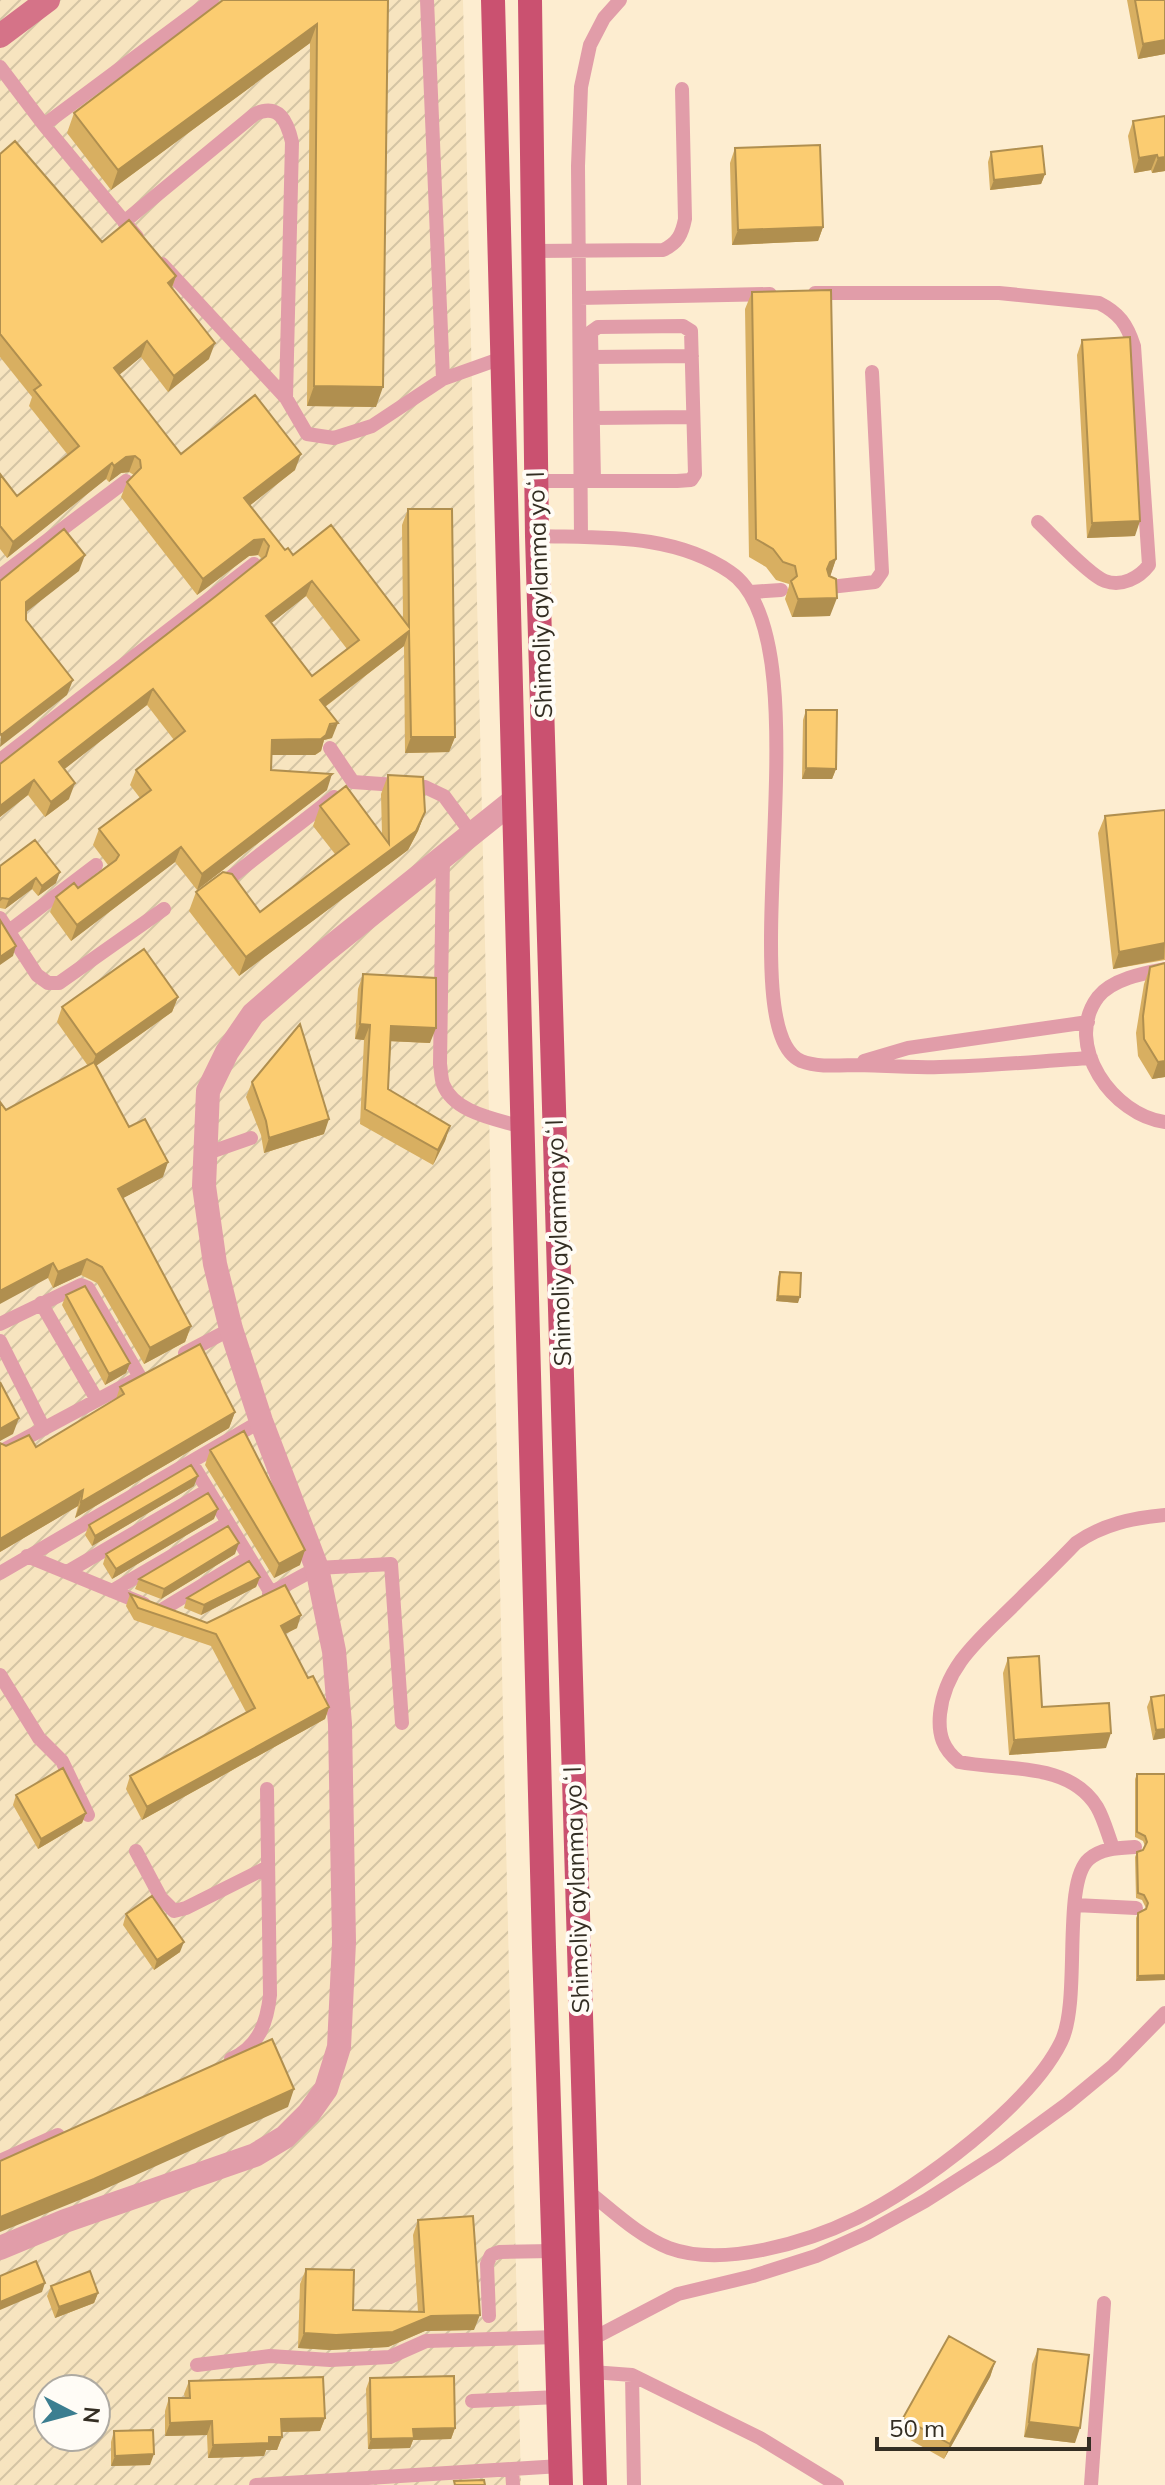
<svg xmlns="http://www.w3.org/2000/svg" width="1165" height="2485" viewBox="0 0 1165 2485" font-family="Mulish,sans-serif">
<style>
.industrial{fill:url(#industrial-furrows);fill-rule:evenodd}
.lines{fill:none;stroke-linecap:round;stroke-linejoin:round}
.service{stroke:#e19da9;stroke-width:14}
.minor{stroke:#e19da9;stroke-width:24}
.secondary{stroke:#d57388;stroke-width:24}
.primary{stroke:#ca5170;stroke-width:24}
.wall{fill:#d8af61;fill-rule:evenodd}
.shaded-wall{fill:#b08f4f}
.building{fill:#fbcc71;stroke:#b08f4f;stroke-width:2;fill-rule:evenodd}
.labels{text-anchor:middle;stroke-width:8;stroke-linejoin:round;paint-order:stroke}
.street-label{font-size:24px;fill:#342e23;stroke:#fffcf6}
</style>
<defs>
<pattern id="industrial-furrows" width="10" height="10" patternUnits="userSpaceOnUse" patternTransform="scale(2)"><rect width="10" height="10" fill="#f7e4bf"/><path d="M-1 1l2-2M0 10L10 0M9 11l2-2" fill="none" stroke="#d4c4a4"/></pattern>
</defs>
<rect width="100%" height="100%" fill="#fdedd0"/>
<!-- industrial -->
<path class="industrial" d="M0,0h463l58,2485h-521zM48,2389h48v48h-48z"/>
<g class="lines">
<!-- service -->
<path class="service" d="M427,0l16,379
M0,67l44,58 93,112
M44,125l168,-125
M124,222l131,-108c24,-11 32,7 37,28l-6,256
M533,251l130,-1c15,-7 19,-16 22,-31l-3,-130
M162,264l124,134 21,36 27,4 38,-12 71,-47 59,-21
M815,293h184l100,10c20,10 28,21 35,43l15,219c-10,13 -27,22 -44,16 -15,-5 -54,-47 -67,-59
M579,298l191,-4
M591,357l101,-1
M593,418l100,-1
M536,481h141l14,-1 4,-6 -4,-143 -8,-5 -85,1 -7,5 3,149
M537,536c65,2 136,-3 193,36 100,67 -5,455 71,489 18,7 41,4 60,4 26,1 53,3 79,2 50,-1 101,-6 151,-9
M581,537l-3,-371 3,-79 9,-42 14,-27 16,-18
M0,576l126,-95
M830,587l45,-5 7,-10 -10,-200
M751,592l30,-2
M330,748l23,34 72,5 19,9 28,38
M0,760l254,-196
M443,857l-3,207c1,6 1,14 3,20 11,29 53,35 79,43
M222,884l112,-87
M0,918l37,57 11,8h11l105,-74
M9,931l87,-66
M1165,969c-21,4 -53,10 -67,28 -36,48 16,119 67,125
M864,1061l44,-13 180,-26
M205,1154l46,-16
M41,1303l56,97
M0,1324l81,-39 7,3 52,89
M0,1341l44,88
M185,1353l46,-24
M0,1452l135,-72
M191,1462l80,131
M27,1556l117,48
M67,1572l141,-82
M0,1573l261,-152
M112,1591l116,-68
M269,1594l48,-26 74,-4 11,159
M160,1611l89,-54
M0,1675l39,63 23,23 26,54
M1113,1848c-5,-13 -9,-29 -16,-41 -28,-46 -93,-36 -138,-45 -16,-13 -21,-27 -19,-48 5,-49 42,-77 75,-110 20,-20 41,-40 61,-61 27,-19 57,-25 89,-28
M136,1851l25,47 13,13 12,-3 82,-41
M1075,1905l61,3
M231,2059c28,-12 36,-37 39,-64l-3,-206
M0,2161l58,-26
M585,2189c26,20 53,47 84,59 54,20 139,-6 188,-30 63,-31 173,-113 204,-176 21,-42 0,-159 28,-183 13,-11 30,-11 46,-12
M489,2316l-2,-52 4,-9 8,-3 54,-1
M592,2339l86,-45 75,-18 63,-20 51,-23 58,-32 72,-46 70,-51 46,-38 52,-53
M197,2365l73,-9 60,4 60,-3 36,-16 131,-4
M592,2372l40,3 128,63 77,47
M632,2375l2,110
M472,2401l86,-4
M512,2469l49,-3
M256,2485l256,-16 1,16
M1091,2485l13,-182"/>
<!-- minor -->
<path class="minor" d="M0,2248l65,-27 190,-66 30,-18 24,-24 17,-24 13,-42 5,-105 -4,-218 -6,-73 -17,-83 -56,-147 -30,-92 -16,-65 -11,-78 4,-95 19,-39 26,-38 70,-61 190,-152"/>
<!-- secondary -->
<path class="secondary" d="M0,36l48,-36"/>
<!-- primary -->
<path class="primary" d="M493,0l51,1947 17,538
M530,0l7,536 58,1949"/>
</g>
<!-- wall -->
<path class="wall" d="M223,0h165l-12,407 -69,-1 3,-363 -199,147 -44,-57 7,-20z
M1127,0h38v54l-27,5z
M1165,116v55l-13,2 -1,-3 -17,3 -6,-37 5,-15z
M735,148l88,79 -5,14 -86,4 -2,-82z
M991,152l54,22 -4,10 -51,6 -2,-28z
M0,154l102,88 74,34 -4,12 37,71 -41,33 -27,-35 -22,18 62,79 114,16 -45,35 35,45 118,69 -1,-94 6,-16 47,228 -6,15 -44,1 -1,-107 -79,61 7,31 -8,2 -3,11 -6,4h-44v15l56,20 -130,100 -22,-28 -104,79 -21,-29 6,-15 22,-9 30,-23 -15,-20 6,-16 41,-31 -10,-13 6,-15 38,-30 -27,-35 -83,64 5,30 -24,18 -17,-22 -28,22v-53l216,-168 46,-37 -4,-4 -9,1 -52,39 -76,-98 6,-15 7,-7 -5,-3 -8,1 -12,9 -3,-3 -99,79 -7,-9v-75l17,22 51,-41 -39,-49 3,-9 -32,-40zM306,596l41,53 -35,27 -41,-53z
M752,292l84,267 -6,17v40l-38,1 -7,-18 4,-13v-2l-13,-4 -10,-13 -17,-10 -4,-248z
M1082,340l53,196 -48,2 -10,-183z
M806,710l30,59 -4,10h-30l1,-59z
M388,775l37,37 -7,19 -10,19 -169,126 -50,-65 7,-19 64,20 75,-58 -22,-28 7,-20 62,28 -1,-40z
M1165,810v150l-52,9 -15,-136 7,-17z
M0,866l56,17 -18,13 -6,-7 -27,20 -5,-1z
M1150,967l15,110 -13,2 -14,-23 -2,-23 8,-49z
M363,974l67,69 -39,-2 -3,48 62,37 -5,15 -12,24 -73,-41 4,-84 -9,-1 3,-50z
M178,997l-6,15 -76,54 33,61 34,50 -40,21 68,128 -6,16 -41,22 -47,-81 -16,-8 -28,13 -5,-10 -42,-168 82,-44 -31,-44 5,-15z
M252,1082l72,52 -60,19 -3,-18 -15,-38z
M780,1272l18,31 -22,-2 2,-24z
M66,1295l64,68 -4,10 -21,12 -43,-80z
M120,1387l115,25 -6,16 -154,90 3,-12 -78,46v-109l6,3 30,1 80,-48z
M210,1450l90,115 -26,13 -69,-113z
M194,1486l-102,60 -7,-11 4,-10z
M214,1519l-102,60 -9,-15 3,-10z
M235,1554l-74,45 -26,-10 4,-10z
M260,1577l-4,10 -55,28 -17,-7 3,-10z
M130,1594l77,29 90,5 -12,6 23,44 21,29 -4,12 -183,101 -16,-31 4,-13 116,-64 -35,-66 -77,-26 -8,-14z
M1008,1658l34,49 64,41 -97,7 -6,-82z
M1151,1697l14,41 -12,2 -6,-33z
M1137,1774h28v206l-29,1v-63l2,-5 8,-5 -4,-8 -6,-2 -1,-41 2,-5 6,-2 2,-4 -2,-5 -8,-4v-58z
M16,1795l70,18 -4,10 -44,26 -25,-44z
M126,1914l54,38 -26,18 -31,-45z
M418,2220l56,110 -49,1 -37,16 -58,3 -32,-2 2,-64 6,-15 47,41 65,2 -5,-77z
M51,2286l47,7 -4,10 -39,15 -8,-22z
M1038,2349l37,94 -51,-6 8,-73z
M995,2362l-5,15 -46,82 -46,-26 5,-15z
M370,2378l85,50 -4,11 -38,1 -3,8 -42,1 -2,-60z
M189,2381l136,37 -5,13 -38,1v5l-5,13h-11l-2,6 -56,2 -1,-23 -42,1v-25l4,-13h16l-1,-4z
M114,2431l36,34 -39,1v-24z"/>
<!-- shaded-wall -->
<path class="shaded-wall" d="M317,24l-7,19 -199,147 7,-20z
M1165,40v14l-27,5 5,-15z
M1157,155l-6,15 -17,3 5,-15z
M1165,157v14l-13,2 6,-15z
M1045,174l-4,10 -51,6 4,-10z
M823,227l-5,14 -86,4 6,-15z
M176,276l-6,16 -2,-9z
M147,341l-6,16 -33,27 6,-16z
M215,343l-6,16 -41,33 6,-16z
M314,386l69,1 -7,20 -69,-1z
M301,454l-6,16 -56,44 5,-16z
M135,456l-6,16 -8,1 -12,9 5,-16 12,-9z
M112,463l-6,16 -99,79 6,-16z
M1140,521l-5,15 -48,2 5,-15z
M264,539l-6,16 -9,1 -52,39 6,-16 51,-39z
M85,555l-6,16 -59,46 6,-15z
M836,559l-6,18 -6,2 6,-17z
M312,581l-6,15 -46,36 6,-16z
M837,598l-7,18 -38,1 6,-18z
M409,631l-5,15 -90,69 6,-15z
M73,680l-6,15 -67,52 1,-12z
M153,689l-6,16 -94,73 6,-16z
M338,723l-6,15 -8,2 -3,11 -6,4h-49l6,-15z
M411,737h44l-6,15 -44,1z
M806,768l30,1 -4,10h-30z
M332,774l-5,16 -130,100 5,-16z
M34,780l-6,15 -28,22v-11z
M75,783l-6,16 -24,18 6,-15z
M425,812l-7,19 -10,19 -169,126 7,-19 170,-126z
M181,847l-6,15 -104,79 6,-16z
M60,872l-4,11 -18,13 4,-10z
M36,878l-4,11 -27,20 4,-10z
M1165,943l-1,16 -51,10 6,-17z
M16,946l-3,10 -13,9v-8z
M178,997l-6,15 -82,58 6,-15z
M360,1024l10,1 -6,15 -9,-1z
M391,1026l45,2 -6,15 -44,-2z
M1165,1061v16l-13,2 6,-17z
M329,1119l-5,15 -60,19 5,-15z
M450,1126l-5,15 -12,24 5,-15z
M168,1162l-5,15 -51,27 6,-15z
M87,1259l-6,16 -28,13 5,-16z
M53,1263l-5,15 -48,26v-13z
M778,1296l22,1 -2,6 -22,-2z
M191,1326l-6,16 -41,22 6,-16z
M130,1363l-4,10 -21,12 4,-11z
M235,1412l-6,16 -154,90 6,-16z
M19,1418l-6,16 -13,7v-12z
M198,1476l-4,10 -102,60 3,-10z
M83,1490l-5,16 -78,46v-13z
M218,1509l-4,10 -102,60 4,-10z
M239,1543l-4,11 -74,45 3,-10z
M305,1550l-5,15 -26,13 5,-14z
M260,1577l-4,10 -55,28 3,-10z
M301,1615l-4,13 -20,10 4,-12z
M329,1707l-4,12 -183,101 5,-13z
M1165,1729v9l-12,2 3,-10z
M1111,1733l-5,15 -97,7 5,-15z
M86,1813l-4,10 -44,26 3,-10z
M184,1942l-4,10 -26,18 3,-10z
M1165,1975v5l-29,1 2,-5z
M294,2089l-6,18 -201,90 -87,35v-15z
M45,2283l-3,9 -42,18v-8z
M98,2293l-4,10 -39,15 4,-11z
M480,2315l-6,15 -49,1 -37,16 -58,3 -32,-2 6,-15 127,-17z
M995,2362l-5,15 -46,82 6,-15z
M325,2418l-5,13 -44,1 5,-13z
M212,2421l-5,14 -42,1 5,-13z
M1029,2422l51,6 -5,15 -51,-6z
M455,2428l-4,11 -38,1 -3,8 -42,1 3,-10 42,-10z
M269,2437h13l-5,13h-11l-2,6 -56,2 5,-13z
M154,2454l-4,11 -39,1 4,-10z"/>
<!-- building -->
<path class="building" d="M223,0h165l-5,387 -69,-1 3,-362 -199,146 -44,-57z
M1135,0h30v40l-22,4z
M1165,116v41l-7,1 -1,-3 -18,3 -6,-37z
M15,141l87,101 27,-22 47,56 -8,7 47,60 -41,33 -27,-35 -33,27 67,86 74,-59 46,59 -57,44 41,52 3,-2 5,7 38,-30 78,102 -1,-118h44l3,228h-44l-2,-106 -89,69 18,23 -8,1 -4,11 -5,4 -49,1 -1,30 61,4 -130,100 -21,-27 -104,78 -21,-28 18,-14 4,5 38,-28 3,-5 -20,-26 52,-39 -15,-20 49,-39 -32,-42 -94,73 16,21 -24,19 -17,-22 -34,26v-42l216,-168 50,-40 3,-10 -5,-7 -10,1 -51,39 -76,-97 14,-14 -1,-8 -5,-4 -9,1 -12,9 -2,-3 -99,79 -13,-16v-52l17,22 62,-50 -45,-56 7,-5 -41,-51v-180zM312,581l47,59 -47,36 -46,-60z
M820,145l3,82 -85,3 -3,-82z
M1042,146l3,28 -51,6 -3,-28z
M831,290l5,269 -6,3 -3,7 2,7 7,3 1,19 -39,1 -7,-18 6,-5 -2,-10 -12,-4 -10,-13 -17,-10 -4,-247z
M1130,337l10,184 -48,2 -10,-183z
M64,529l21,26 -59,47v18l47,60 -72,55 -1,-2v-152z
M806,710h31l-1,59 -30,-1z
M388,775l35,2 2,35 -9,19 -170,126 -50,-65 27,-20 9,2 28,38 89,-68 -29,-38 26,-20 43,58z
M1165,810v133l-46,9 -14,-136z
M35,840l25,32 -18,14 -6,-8 -27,21 -7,-1 -2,2v-34z
M0,920l16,26 -16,11z
M144,949l34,48 -82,58 -34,-48z
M1165,963v98l-7,1 -14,-23 -1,-23 7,-49z
M363,974l73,4v50l-45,-2 -3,63 62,37 -12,24 -73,-41 5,-84 -10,-1z
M300,1024l29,95 -60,19 -3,-17 -14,-39z
M94,1062l35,65 16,-8 23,43 -50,27 73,137 -41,22 -48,-81 -15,-8 -29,13 -5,-9 -53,28v-189l6,8z
M780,1272l21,1 -1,24 -22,-1z
M85,1286l45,77 -21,11 -43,-79z
M200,1344l35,68 -154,90 2,-12 -83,49v-96l6,3 23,-11 7,12 88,-53 -4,-7z
M0,1382l19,36 -19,11z
M244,1431l61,119 -26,14 -69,-114z
M191,1465l7,11 -103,60 -6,-11z
M208,1493l10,16 -102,60 -10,-15z
M228,1526l11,17 -75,46 -25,-10z
M249,1561l11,16 -56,28 -17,-7z
M285,1585l16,30 -20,11 27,52 5,-2 16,31 -182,100 -17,-31 125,-68 -39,-74 -78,-26 -8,-14 77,29z
M1039,1656l3,51 67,-4 2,30 -97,7 -6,-82z
M1165,1695v34l-9,1 -5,-33z
M63,1768l23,45 -45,26 -25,-44z
M1137,1774h28v201l-27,1v-63l8,-4 2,-6 -4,-8 -6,-2 -1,-41 6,-2 4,-8 -2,-6 -8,-4z
M152,1896l32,46 -27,18 -31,-46z
M272,2039l22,50 -200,90 -94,38v-56z
M473,2216l7,99 -49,1 -38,16 -57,3 -32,-2 2,-64 48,1 -1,40 71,2 -6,-92z
M36,2261l9,22 -45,19v-26z
M90,2271l8,22 -39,14 -8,-21z
M949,2336l46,26 -45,82 -47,-26z
M1038,2349l51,6 -9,73 -51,-6z
M454,2376l1,52 -42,1 1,9 -43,1 -1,-61z
M323,2377l2,41 -44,1 1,18h-13v6l-56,2 -1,-24 -42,2 -1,-25h21l-1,-17z
M153,2430l1,24 -39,2 -1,-25z
M484,2480l1,5h-30l-1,-4z"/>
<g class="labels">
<!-- street labels -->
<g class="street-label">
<text transform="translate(540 595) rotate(-92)" y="8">Shimoliy aylanma yoʻl</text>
<text transform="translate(559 1243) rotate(-92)" y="8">Shimoliy aylanma yoʻl</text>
<text transform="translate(577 1890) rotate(-92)" y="8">Shimoliy aylanma yoʻl</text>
</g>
</g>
<!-- north arrow -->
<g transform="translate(72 2413) rotate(96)"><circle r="38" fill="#fffcf6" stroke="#aeaaa2" stroke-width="2"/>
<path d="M0-6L14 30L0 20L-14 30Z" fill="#3c7e90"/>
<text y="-12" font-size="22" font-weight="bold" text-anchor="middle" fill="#342e23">N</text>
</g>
<!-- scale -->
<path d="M877 2437v12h212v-12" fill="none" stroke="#342e23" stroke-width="4"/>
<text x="889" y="2437" font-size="24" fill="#342e23" stroke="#fffcf6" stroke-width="6" paint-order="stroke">50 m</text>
</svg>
